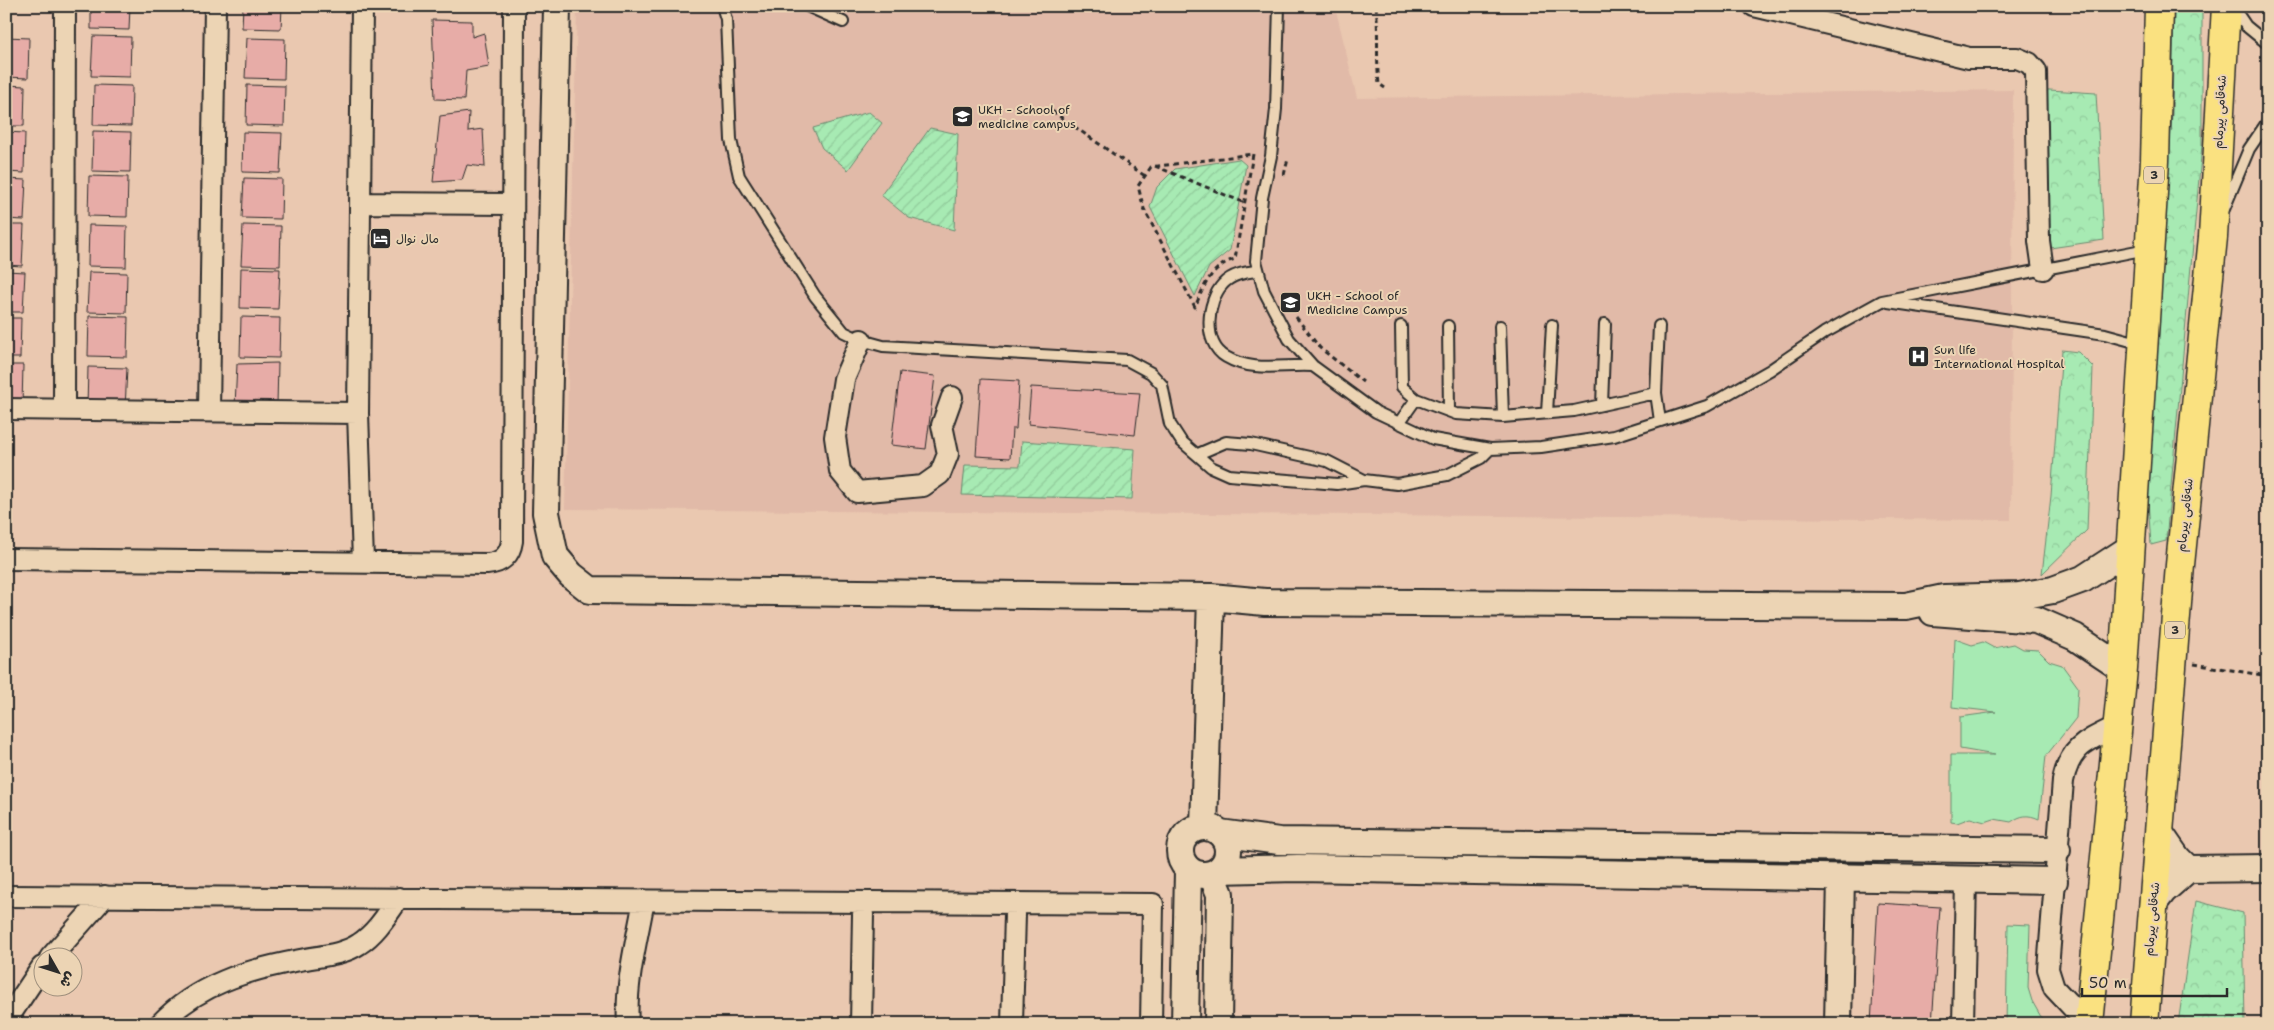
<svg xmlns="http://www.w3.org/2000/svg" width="2274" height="1030" viewBox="0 0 2274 1030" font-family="'Shantell Sans','Playpen Sans Arabic',sans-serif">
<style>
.built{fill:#e1baa8}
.grass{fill:#a7eab3;stroke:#698a6f}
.forest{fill:url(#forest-crowns);stroke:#698a6f}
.garden{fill:url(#garden-furrows);stroke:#698a6f}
.building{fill:#e7aca7;stroke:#2b2b2b}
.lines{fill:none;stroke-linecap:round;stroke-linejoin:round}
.service-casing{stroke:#2b2b2b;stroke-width:14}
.minor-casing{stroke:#2b2b2b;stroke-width:24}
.tertiary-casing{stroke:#2b2b2b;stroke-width:30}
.trunk-casing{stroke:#2b2b2b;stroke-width:31}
.path{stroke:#2b2b2b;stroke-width:3;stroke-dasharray:5 4;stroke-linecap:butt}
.service{stroke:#ecd4b4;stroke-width:10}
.minor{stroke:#ecd4b4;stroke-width:20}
.tertiary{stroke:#ecd4b4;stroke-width:26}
.trunk{stroke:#fae180;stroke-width:28}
.labels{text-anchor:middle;stroke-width:4;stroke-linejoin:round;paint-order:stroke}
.shield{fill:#ecd4b4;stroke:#655e54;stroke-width:1}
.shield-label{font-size:11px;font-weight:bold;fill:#2b2b2b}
.poi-label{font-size:12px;fill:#2b2b2b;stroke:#ecd4b4;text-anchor:start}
.street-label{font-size:12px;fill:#2b2b2b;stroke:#ecd4b4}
</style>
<defs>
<pattern id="forest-crowns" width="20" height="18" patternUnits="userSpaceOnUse" patternTransform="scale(1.25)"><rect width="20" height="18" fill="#a7eab3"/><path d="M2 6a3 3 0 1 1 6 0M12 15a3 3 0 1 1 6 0" fill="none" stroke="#90c99a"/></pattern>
<pattern id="garden-furrows" width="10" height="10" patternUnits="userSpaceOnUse" patternTransform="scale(1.25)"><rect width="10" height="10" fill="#a7eab3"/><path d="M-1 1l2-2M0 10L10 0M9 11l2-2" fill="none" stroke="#90c99a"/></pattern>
</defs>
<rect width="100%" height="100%" fill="#eac8b0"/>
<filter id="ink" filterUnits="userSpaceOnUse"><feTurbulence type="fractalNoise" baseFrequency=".02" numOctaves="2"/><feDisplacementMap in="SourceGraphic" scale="10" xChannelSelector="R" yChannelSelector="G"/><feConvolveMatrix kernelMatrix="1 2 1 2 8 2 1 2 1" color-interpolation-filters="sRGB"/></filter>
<g filter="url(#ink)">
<!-- built -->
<path class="built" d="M577,6h758l22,92 656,-8 -2,430 -1446,-11z"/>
<!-- grass -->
<path class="grass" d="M1955,639l17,6 11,-3 11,6 20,-4 9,5 15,1 11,11 13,4 16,22 -2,31 -30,38 -7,63c-11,-5 -18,-4 -28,3l-17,-3 -9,3 -15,-4 -13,5 -6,-1v-67h44l-35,-6v-32l36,-5 -44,-5z
M2008,924l22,1 -2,63 4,13 13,23h-39z"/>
<!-- forest -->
<path class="forest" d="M2174,6h28v139l-36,396 -15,4 -4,-59 25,-372z
M2034,89l62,4 8,147 -74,11z
M2062,350l16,2 15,15 -6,163 -45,44 9,-78z
M2196,901l47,12 2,111h-67z"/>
<!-- garden -->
<path class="garden" d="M869,112l13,11 -34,47 -26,-22 -9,-20z
M930,128l28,6 -4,96 -45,-12 -28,-23z
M1239,159l7,6 -16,85 -21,17 -14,29 -45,-89 7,-20 18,-18z
M1022,441l113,8 -3,50 -170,-4 3,-30 55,1z"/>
<!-- building -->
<path class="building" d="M91,6h39l-1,24 -38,-1z
M243,6h39l-1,23 -39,-1z
M1416,6h45l-44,4z
M432,20l40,1v16l12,-4 5,34 -23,4 -2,29 -29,-1z
M93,36l38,1 -1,40 -39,-1z
M6,37l23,1 -1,40 -22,-1z
M247,38l38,1 -1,40 -39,-1z
M6,85l19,1 -1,40h-18z
M94,85l38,1 -1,40 -38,-1z
M247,85l38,1 -1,40 -38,-1z
M469,112l-1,19 15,-2 2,38 -18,-2 -5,15 -29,2 7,-66z
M93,131l38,1 -1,40 -38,-1z
M6,132l19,1 -1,40 -18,-1z
M243,132l39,1 -2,40 -38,-1z
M89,176l39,1 -1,40 -39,-1z
M244,178l38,1 -1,40 -39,-1z
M6,179l20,1 -2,40 -18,-1z
M6,225h18l-2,41 -16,-1z
M89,225l38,1 -1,41 -38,-1z
M243,225l38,1 -1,40 -39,-1z
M241,268l39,1 -2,40 -38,-1z
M6,271l19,1 -2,40h-17z
M89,272l38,1 -1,40 -39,-1z
M89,316l39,1 -1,40 -39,-1z
M241,317l39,1 -1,40 -39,-1z
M6,318h15l-1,40h-14z
M278,363l-1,42 -42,1 2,-42z
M6,365h17l-1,40h-16z
M88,367l39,1 -2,41 -38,-1z
M900,372l35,4 -9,73 -35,-4z
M981,379l38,2 -3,48h-4l-2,29 -34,-2z
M1031,387l109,6 -5,42 -107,-11z
M1878,903l62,4 -8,117h-61z"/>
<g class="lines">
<defs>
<path id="service" d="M722,6l4,13 5,121 8,36 76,120 29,36 17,8 22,6 244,14 24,13 11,12 8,39 11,17 30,26 18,8 108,9 27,-4 33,4 50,-9 34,-17 9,-9
M807,6l36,16
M1279,6l-3,103 -5,47 -9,42 -6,63 8,30 25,48 24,27 63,46 57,27 57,10 51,-2 73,-11 93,-30 63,-36 54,-37 58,-32 265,-52
M2268,6v10
M2233,7l13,19 22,18
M2224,209l25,-60 19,-28
M1258,271c-12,1 -26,3 -35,13 -16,17 -21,59 3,73 27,16 57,7 87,9
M1888,302l217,32 37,10
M1401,326l1,61 14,12
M1448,326l1,85
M1500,326l3,91
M1656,393l3,-67
M1602,405l3,-81
M1547,413l5,-88
M1399,423l17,-24 40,15 47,3 71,-6 82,-18 4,28
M1198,454l28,-12 25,2 76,17 37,19"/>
<path id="minor" d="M362,6l-4,407 5,148
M1754,6l215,52h48l12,5 7,8 3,170 4,28
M361,203l151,1
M861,340l-17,39 -9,58 5,34 17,21 66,-6 17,-12 8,-20 -6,-29 10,-28
M6,409l352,4
M64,409l1,-403
M209,411l6,-405
M6,559l481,5c15,-1 23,-9 25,-23l2,-535
M6,896l1147,8 -2,120
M50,958l55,-62
M7,1024l3,-9 32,-48
M160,1024c38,-40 87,-54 140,-64 19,-4 43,-5 59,-16 17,-11 28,-29 40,-46
M628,1024c-3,-41 9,-84 16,-124
M861,1024l2,-110
M1012,1024l3,-110
M1963,1024l3,-145
M2088,1024l-34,-36 -6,-19 15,-188c7,-35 24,-40 54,-55"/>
<path id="tertiary" d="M557,6l-11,507 9,43 16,19 19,15 621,7 54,5 641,4 38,-8 75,-2 34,-6 30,-11 46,-30
M1933,612l103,8 39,17 48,32
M1180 851a24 24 0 1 1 48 0a24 24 0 1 1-48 0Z
M1204,827l7,-230
M2159,832l18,26 11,11
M1220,833l59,8 778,9
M1219,870l79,-2 756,13
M1212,875l8,19 -2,130
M2153,904l10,-13 25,-22 80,-1
M1185,1024l3,-154
M1838,1024l3,-147"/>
<path id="trunk" d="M2089,1024l34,-355 32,-508 4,-155
M2144,1024l36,-459 33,-328 13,-231"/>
</defs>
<!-- service casing -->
<use href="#service" class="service-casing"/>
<!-- minor casing -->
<use href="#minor" class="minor-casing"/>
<!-- tertiary casing -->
<use href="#tertiary" class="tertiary-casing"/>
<!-- trunk casing -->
<use href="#trunk" class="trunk-casing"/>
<!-- path -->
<path class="path" d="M1376,6c3,26 0,52 3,78l6,4
M1052,111l93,65
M1253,154l-18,105c-24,7 -31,27 -40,48l-51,-98 -6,-23 13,-19z
M1155,166l90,37
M1284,175l4,-16
M1296,317l24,31 43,34
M2194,664l74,12"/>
<!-- service -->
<use href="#service" class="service"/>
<!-- minor -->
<use href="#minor" class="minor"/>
<!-- tertiary -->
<use href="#tertiary" class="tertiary"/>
<!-- trunk -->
<use href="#trunk" class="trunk"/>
</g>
</g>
<!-- icons -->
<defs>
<symbol id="university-square" viewBox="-11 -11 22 22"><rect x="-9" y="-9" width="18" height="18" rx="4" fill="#2b2b2b" stroke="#ecd4b4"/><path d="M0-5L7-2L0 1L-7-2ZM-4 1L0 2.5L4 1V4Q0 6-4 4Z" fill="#fff"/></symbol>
<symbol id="hotel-square" viewBox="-11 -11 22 22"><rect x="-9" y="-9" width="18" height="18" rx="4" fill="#2b2b2b" stroke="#ecd4b4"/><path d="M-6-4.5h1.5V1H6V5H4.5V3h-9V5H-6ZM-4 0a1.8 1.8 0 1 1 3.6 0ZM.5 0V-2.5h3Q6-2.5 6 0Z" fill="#fff"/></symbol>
<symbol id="hospital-square" viewBox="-11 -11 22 22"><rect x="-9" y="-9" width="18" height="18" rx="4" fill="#2b2b2b" stroke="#ecd4b4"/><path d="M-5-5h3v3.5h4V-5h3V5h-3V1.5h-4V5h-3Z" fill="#fff"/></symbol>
</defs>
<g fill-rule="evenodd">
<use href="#university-square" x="950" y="104" width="25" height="25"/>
<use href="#hotel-square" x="368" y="226" width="25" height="25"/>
<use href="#university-square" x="1278" y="290" width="25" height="25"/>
<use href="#hospital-square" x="1906" y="344" width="25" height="25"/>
</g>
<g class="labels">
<!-- shield labels -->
<g class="shield">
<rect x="2144" y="166.5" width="20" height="17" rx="4"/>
<rect x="2165" y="621.5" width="20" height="17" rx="4"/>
</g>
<g class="shield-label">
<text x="2154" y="179">3</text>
<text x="2175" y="634">3</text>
</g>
<!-- poi labels -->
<g class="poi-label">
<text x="978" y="114">UKH - School of<tspan x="978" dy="14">medicine campus</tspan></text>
<text x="396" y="243">مال نوال</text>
<text x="1307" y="300">UKH - School of<tspan x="1307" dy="14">Medicine Campus</tspan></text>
<text x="1934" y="354">Sun life<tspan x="1934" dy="14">International Hospital</tspan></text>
</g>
<!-- street labels -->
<g class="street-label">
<text transform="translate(2220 112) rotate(-87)" y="4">شەقامی پیرمام</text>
<text transform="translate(2185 515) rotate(-84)" y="4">شەقامی پیرمام</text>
<text transform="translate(2152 919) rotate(-85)" y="4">شەقامی پیرمام</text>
</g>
</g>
<!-- margin -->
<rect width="2274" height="1030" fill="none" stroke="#ecd4b4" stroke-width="25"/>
<rect x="12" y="12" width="2249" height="1005" fill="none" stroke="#2b2b2b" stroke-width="2" filter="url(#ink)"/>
<!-- north arrow -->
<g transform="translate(58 972) rotate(129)"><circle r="24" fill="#ecd4b4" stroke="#9f907d"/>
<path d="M0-4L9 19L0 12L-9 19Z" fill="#2b2b2b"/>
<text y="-8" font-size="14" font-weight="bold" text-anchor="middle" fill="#2b2b2b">ش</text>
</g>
<!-- scale -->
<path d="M2082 988v8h145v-8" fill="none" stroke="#2b2b2b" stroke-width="2.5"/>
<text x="2089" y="988" font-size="15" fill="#2b2b2b" stroke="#ecd4b4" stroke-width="4" paint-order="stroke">50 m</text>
</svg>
